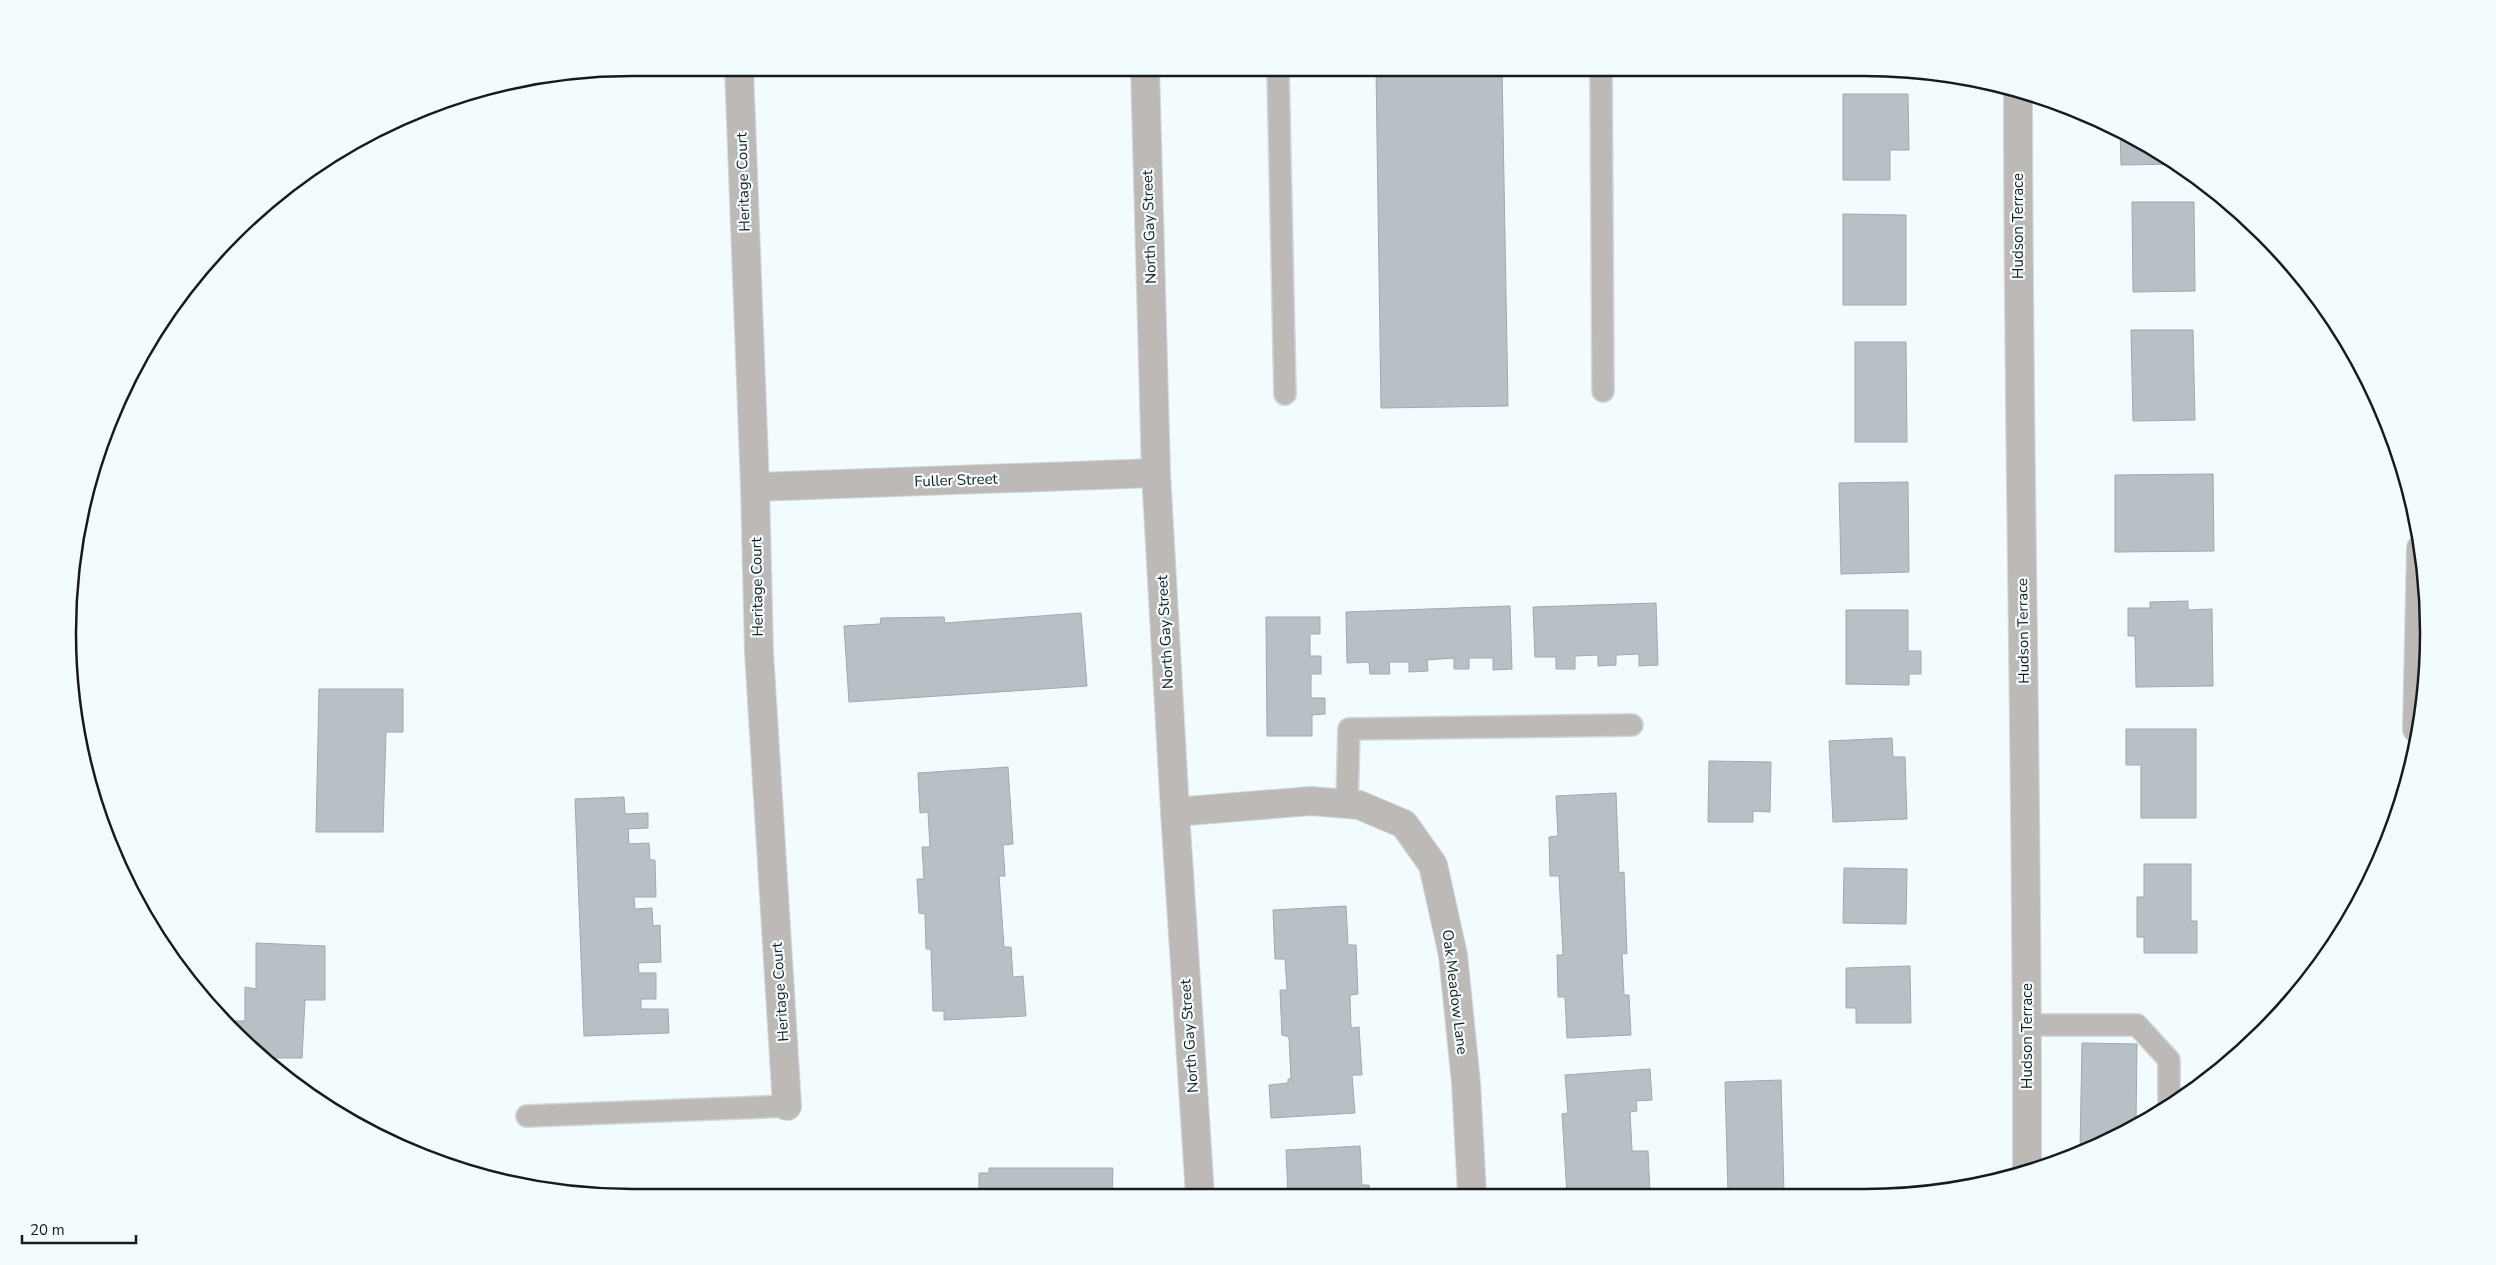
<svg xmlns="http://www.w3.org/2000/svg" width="2496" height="1265" viewBox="0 0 2496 1265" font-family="'Nunito Sans',sans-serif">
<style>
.building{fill:#b7c1c5;stroke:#9faaae}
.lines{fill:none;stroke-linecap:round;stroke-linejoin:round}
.service-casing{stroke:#cfd7da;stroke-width:24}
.minor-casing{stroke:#cfd7da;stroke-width:30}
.tertiary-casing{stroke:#cfd7da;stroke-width:30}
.service{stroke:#bdb9b6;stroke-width:21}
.minor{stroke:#bdb9b6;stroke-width:28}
.tertiary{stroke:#bdb9b6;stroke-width:28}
.labels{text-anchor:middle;stroke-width:4.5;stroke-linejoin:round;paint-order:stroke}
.street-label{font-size:15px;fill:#181b1d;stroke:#f2fbfe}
.rim{fill:none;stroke:#181b1d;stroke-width:2.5}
</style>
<rect width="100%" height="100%" fill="#f2fbfe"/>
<!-- building -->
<path class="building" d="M1376,68h126l6,338 -127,2z
M1843,94h65l1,56h-19v30h-47z
M2120,130l55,34 -54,1z
M2132,202h62l1,89 -62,1z
M1843,214l63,1v90h-63z
M2131,330h62l2,90 -62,1z
M1855,342h51l1,100h-52z
M2213,474l1,77 -99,1v-77z
M1908,482l1,90 -68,2 -2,-91z
M2188,601v9l24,-1 1,77 -77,1 -1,-51h-7v-28h22v-6z
M1656,603l2,62 -19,1v-12l-23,1v10l-18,1v-11l-23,1v13h-19v-12h-21l-2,-50z
M1510,606l2,63 -19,1v-12h-24v11h-15v-11l-27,2 1,11 -19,1v-10h-20l1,12h-20l-1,-12 -22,1 -1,-51z
M1846,610h62v41h13v23h-12v11l-63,-1z
M1081,613l6,73 -238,16 -5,-76 36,-2 1,-6 63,-1 1,6z
M1266,617h54v17h-10v22h11v18h-10v24h14v16l-13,1v21h-45z
M319,689h84v43h-17l-3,100h-67z
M2126,729h70v89h-55v-53h-15z
M1892,738l1,19h12l2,62 -74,3 -4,-81z
M1709,761l62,1 -1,50 -17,-1v11h-45z
M1008,767l5,77 -10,1 2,31h-6l5,71h7l2,30 10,-1 3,40 -82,4v-9h-11l-2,-62h-5l-1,-35 -6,-1 -2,-34h7l-2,-32h8l-2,-35 -8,1 -2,-40z
M1616,793l3,80 5,-1 3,82 -5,-1 2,42h5l2,40 -64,3 -2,-41h-7l-1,-42h6l-4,-79h-9l-1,-39 9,-1 -2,-40z
M624,797l1,17 23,-1v15l-20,1 1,15 20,-1 1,17h5l1,37h-22l1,12 17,-1 1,18 7,-1 1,37 -23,1 1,10h17v26h-15v10h27l1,24 -85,3 -9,-237z
M2144,864h47v57h6v32h-53v-16h-7v-40h7z
M1844,868l63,1 -1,55 -63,-1z
M1346,906l2,39h8l2,49 -8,1 1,33 8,-1 3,48h-10l3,38 -84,5 -2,-33 19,-2v-4h3l-2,-42 -7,-2 -2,-45h7l-2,-31h-10l-2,-49z
M256,943l69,3v54h-20l-3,58h-37l-32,-26 -9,-11h21v-34l11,2z
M1910,966l1,57h-55v-15h-10v-40z
M2082,1043l55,1 -1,79 -56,27z
M1650,1069l2,31 -16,1 1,10 -7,1 2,39h16l2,41 -83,2 -5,-80 6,-1 -3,-38z
M1781,1080l3,113h-56l-3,-111z
M1360,1146l2,39h7l1,9h-82l-2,-44z
M989,1168h124l-1,27h-133v-22h10z"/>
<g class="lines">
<defs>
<path id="service" d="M1278,68l7,326
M1601,68l2,323
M1347,804l2,-75 283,-4
M2027,1025h110l32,35v46
M527,1116l260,-10"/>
<path id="minor" d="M739,68l16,419 4,165 28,454
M2018,90c0,361 10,721 9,1082
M755,487l401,-14
M2417,729l4,-181
M1175,812l136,-11 48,4 45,19 29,41 20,90 13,128 6,111"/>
<path id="tertiary" d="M1145,68l11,405 19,339 25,383"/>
</defs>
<!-- service casing -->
<use href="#service" class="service-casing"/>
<!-- minor casing -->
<use href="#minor" class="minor-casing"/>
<!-- tertiary casing -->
<use href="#tertiary" class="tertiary-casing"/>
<!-- service -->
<use href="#service" class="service"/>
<!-- minor -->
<use href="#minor" class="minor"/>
<!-- tertiary -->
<use href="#tertiary" class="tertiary"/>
</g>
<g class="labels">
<!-- street labels -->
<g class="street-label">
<text transform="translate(743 182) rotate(-92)" y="5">Heritage Court</text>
<text transform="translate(2018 226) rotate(-90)" y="5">Hudson Terrace</text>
<text transform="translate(1149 227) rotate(-92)" y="5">North Gay Street</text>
<text transform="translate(956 480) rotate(-2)" y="5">Fuller Street</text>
<text transform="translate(757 587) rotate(-91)" y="5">Heritage Court</text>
<text transform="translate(2023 631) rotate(-91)" y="5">Hudson Terrace</text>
<text transform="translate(1165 632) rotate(-93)" y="5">North Gay Street</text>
<text transform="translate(780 992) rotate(-94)" y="5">Heritage Court</text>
<text transform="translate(1455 992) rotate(83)" y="5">Oak Meadow Lane</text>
<text transform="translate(1189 1036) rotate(-94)" y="5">North Gay Street</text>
<text transform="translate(2027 1036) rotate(-90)" y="5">Hudson Terrace</text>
</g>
</g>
<!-- crop -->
<path d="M0 0H2496V1265H0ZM632 76H1864A556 556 0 0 1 2420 632V633A556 556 0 0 1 1864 1189H632A556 556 0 0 1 76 633V632A556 556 0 0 1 632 76Z" fill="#f2fbfe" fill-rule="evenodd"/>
<path class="rim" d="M632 76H1864A556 556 0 0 1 2420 632V633A556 556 0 0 1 1864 1189H632A556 556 0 0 1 76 633V632A556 556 0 0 1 632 76Z"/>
<!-- scale -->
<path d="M22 1235v8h114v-8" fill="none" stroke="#181b1d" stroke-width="2.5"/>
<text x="30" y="1235" font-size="15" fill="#181b1d" stroke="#f2fbfe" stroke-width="4" paint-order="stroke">20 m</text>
</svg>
